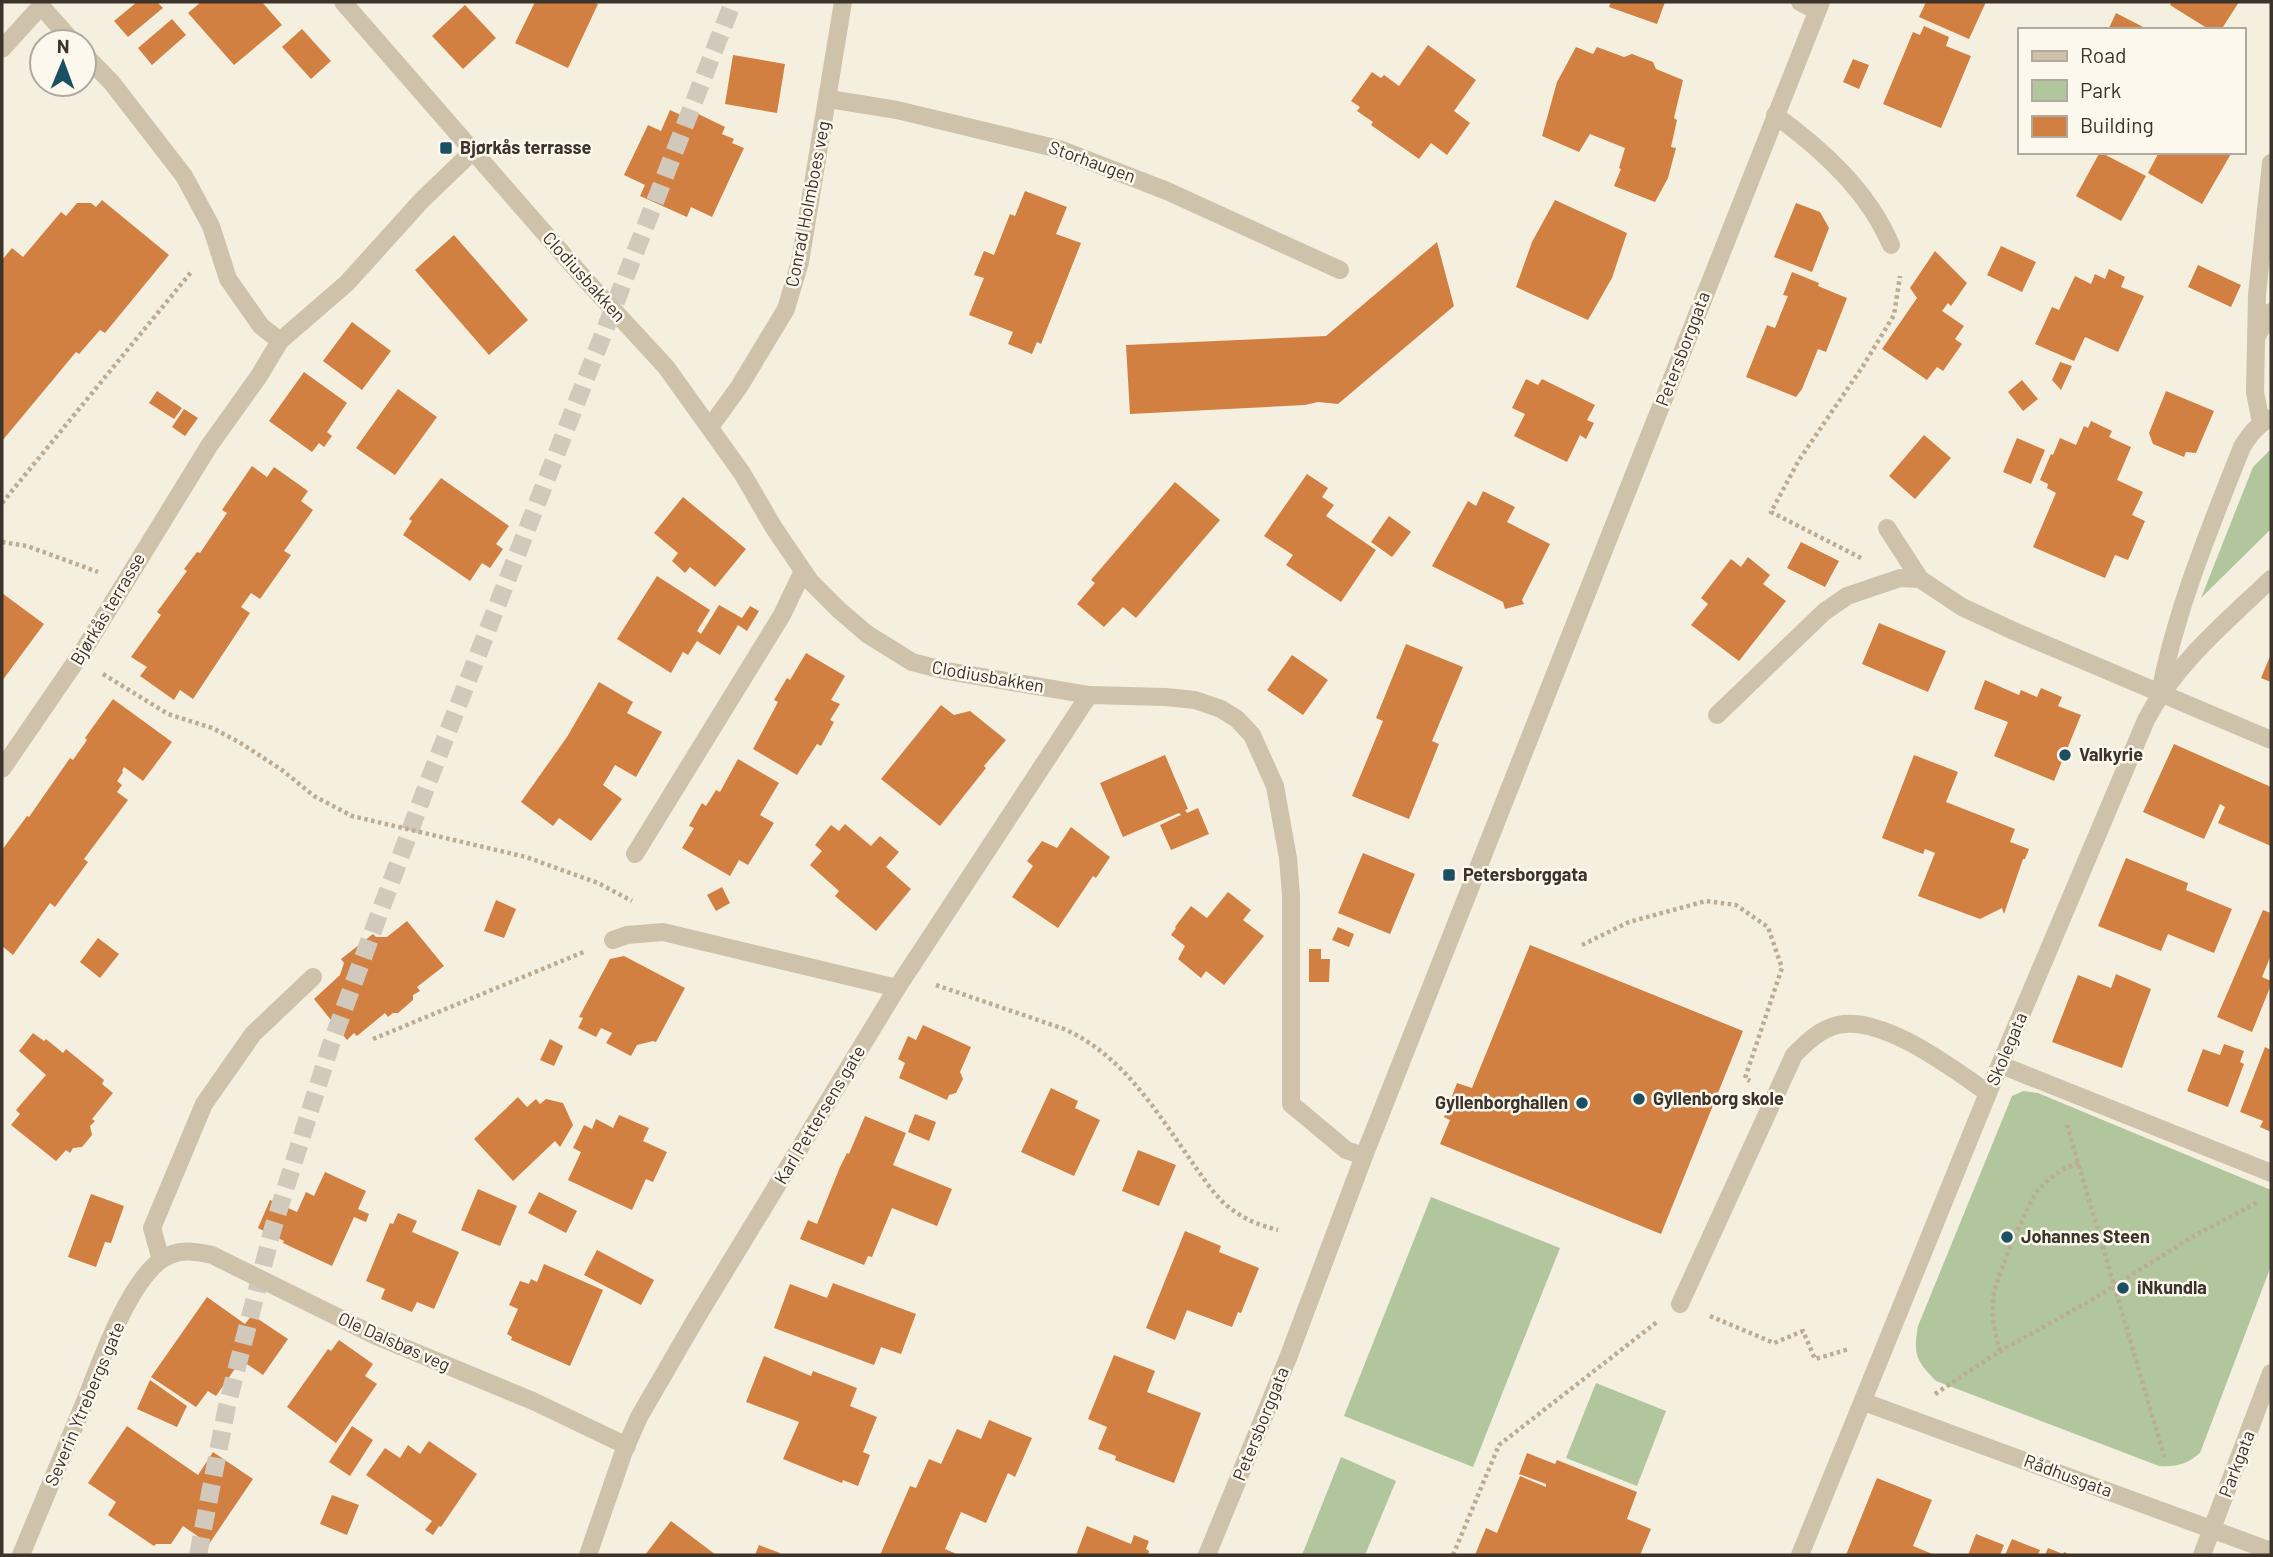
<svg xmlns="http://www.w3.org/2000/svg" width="2273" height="1557" viewBox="0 0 2273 1557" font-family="Barlow,sans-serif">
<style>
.green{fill:#b1c69d}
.building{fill:#d18042}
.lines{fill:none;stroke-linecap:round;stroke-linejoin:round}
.primary-tunnel{stroke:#d0c9bc;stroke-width:18;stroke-dasharray:18 9;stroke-linecap:butt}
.path{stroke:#bbac93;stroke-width:4.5;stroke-dasharray:3.5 3.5;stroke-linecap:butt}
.service{stroke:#cfc2aa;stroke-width:18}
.minor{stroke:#cfc2aa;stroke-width:18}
.tertiary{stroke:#cfc2aa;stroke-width:18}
.poi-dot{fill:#1b5062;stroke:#fcf8ed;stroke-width:2.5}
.labels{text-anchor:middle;stroke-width:5;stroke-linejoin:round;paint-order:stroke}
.poi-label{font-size:18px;font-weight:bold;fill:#3c332a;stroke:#fcf8ed;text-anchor:start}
.street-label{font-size:18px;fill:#3c332a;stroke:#fcf8ed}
</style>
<rect width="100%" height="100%" fill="#f5efe0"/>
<!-- green -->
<path class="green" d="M2271,449v80l-70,69 52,-131z
M2023,1091l15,2 233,97v76l-71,187c-13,11 -23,14 -41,13l-223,-85c-20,-20 -23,-27 -18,-55l94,-230z
M1431,1197l129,51 -87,219 -129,-51z
M1596,1383l70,28 -29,75 -71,-28z
M1341,1457l55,24 -31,74h-63z"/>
<!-- building -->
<path class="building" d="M137,2h20l6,6 -35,29 -14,-16z
M201,2h61l20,23 -48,40 -46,-52z
M535,2h57l6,2 -30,64 -53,-25z
M1611,2h54l-8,22 -48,-17z
M1926,2h60l-17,37 -50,-22z
M2172,2h67l-18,28h-11l-40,-25z
M465,5l31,33 -33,31 -31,-33z
M2116,13l33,17h-41z
M172,19l14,16 -34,30 -14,-17z
M1924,26l25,11 -3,9 25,10 -30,72 -58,-24 30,-72 7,3z
M302,29l29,32 -20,18 -29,-32z
M1428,45l48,35 -22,31 16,12 -23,32 -16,-12 -12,16 -48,-34 2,-3 -16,-11 3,-4 -9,-6 21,-29 9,6 3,-3 15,11z
M1576,47l17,7 4,-7 27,10 8,-3 21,8 3,7 27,11 -9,38 3,2 -6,27 5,1 -8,30 -13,24 -41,-16 7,-17 -2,-1 6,-20 -35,-14 -11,18 -37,-16 15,-54z
M733,55l52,9 -8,49 -52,-9z
M1853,59l16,6 -10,24 -16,-7z
M686,108l39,19 -3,7 12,5 -2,4 12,5 -32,69 -21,-10 -4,10 -47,-21 5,-11 -21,-10 24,-50 13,6 9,-21 13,6z
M2100,152l46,24 -25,45 -45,-25z
M2159,152h73l-30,52 -54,-31z
M1025,191l42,16 -11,27 25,9 -40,101 -4,-2 -5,12 -24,-10 5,-12 -44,-17 15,-37 -10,-3 10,-24 10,4 16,-41 5,2z
M102,200l67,55 -64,78 -5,-3 -21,24 -3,-2 -74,89v-181l10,-12 11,9 38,-45 5,4 11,-13h14l5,4z
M1555,200l72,33 -15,45 -24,42 -72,-33 16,-45z
M1796,203l24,9 9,16 -17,44 -38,-15z
M454,235l74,85 -39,35 -74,-85z
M1437,242l17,64 -116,98 -20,-2 -13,3 -175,9 -4,-69 200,-9z
M2001,246l35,16 -14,30 -35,-17z
M1935,251l32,32 -16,23 -3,-3 -6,8 22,15 -9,13 7,5 -19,27 -6,-4 -10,13 -45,-31 35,-51 -7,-10z
M2198,265l43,20 -10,22 -43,-20z
M2109,269l16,8 -4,10 23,9 -26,56 -33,-15 -11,24 -39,-17 17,-37 7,3 16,-34 16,8 4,-10 10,5z
M1792,272l27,11 -1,3 29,12 -21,54 -8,-3 -16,40 -6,8 -50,-20 21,-52 8,3 13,-32 -5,-1z
M352,322l39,29 -29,39 -39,-29z
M2060,362l12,4 -11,24 -9,-10z
M304,372l43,31 -20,29 5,4 -8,11 -5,-4 -7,9 -43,-31z
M1526,379l12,6 4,-6 53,26 -8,15 7,3 -8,16 -6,-4 -13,27 -53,-26 11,-22 -13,-6z
M2022,380l16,19 -15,12 -15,-19z
M398,389l39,28 -42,58 -39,-27z
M157,391l25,17 -8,11 -25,-16z
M2166,391l48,20 -18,42 -10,-1 -2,5 -31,-13 -4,-11z
M184,409l14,9 -13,18 -13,-9z
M2091,421l21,10 -3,6 22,10 -14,33 26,12 -11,23 13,6 -17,39 -13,-5 -10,23 -72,-31 23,-54 -9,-5 1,-4 -8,-4 11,-26 2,1 7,-17 16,7 8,-19 4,2z
M1924,435l27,23 -36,41 -26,-23z
M2017,438l28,12 -14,34 -28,-12z
M252,466l15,11 7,-10 34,24 -7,10 12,9 -29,41 7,4 -31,44 -9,-6 -10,14 9,6 -57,86 -13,-9 -6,10 -34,-24 7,-9 -16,-10 30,-42 -4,-3 30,-41 -3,-2 13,-17 3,1 27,-40 -5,-3z
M1307,474l21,14 -6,9 12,8 -8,11 50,34 -35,52 -55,-37 7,-10 -29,-19z
M441,478l68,48 -13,18 7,5 -13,19 -8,-5 -12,18 -67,-46 9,-14 -3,-2z
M1175,482l45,38 -84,98 -13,-11 -19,20 -27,-23 18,-21 -4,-3z
M1483,491l32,16 -8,15 43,22 -28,56 2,4 -19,5 -2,-7 -71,-36 36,-65 8,5z
M683,497l63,52 -31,38 -25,-20 -5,6 -13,-12 6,-8 -24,-20z
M1389,516l22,16 -19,25 -21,-15z
M1801,542l38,19 -14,26 -38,-19z
M1748,557l22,18 -7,9 23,17 -47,60 -48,-36 17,-21 -7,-6 30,-39 10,8z
M657,576l53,34 -13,21 4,3 18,-29 23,13 8,-12 9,5 -12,20 -9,-6 -18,30 -23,-14 -9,14 -5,-3 -12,21 -54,-34z
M2,593l42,31 -42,57z
M1879,623l67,28 -18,41 -66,-28z
M1406,644l57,23 -31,74 7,3 -30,75 -57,-23 31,-75 -7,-3z
M806,653l39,23 -14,24 9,4 -10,16 4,2 -13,24 -4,-2 -20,31 -44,-26 25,-47 -4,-2 13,-22 3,2z
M2271,654v28l-10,-4z
M1292,655l36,25 -25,35 -36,-25z
M1985,680l34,15 2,-5 16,7 4,-9 21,9 -4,9 23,9 -27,66 -60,-25 14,-34 -34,-13z
M599,682l34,20 -6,11 35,19 -26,45 -21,-12 -12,20 19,14 -31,42 -32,-23 -6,8 -32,-24 46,-65z
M113,699l59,43 -29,39 -19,-14 -2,4 1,1 -6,9 5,4 -5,7 11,8 -44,59 4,3 -33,45 -5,-4 -37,52 -11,-9v-96l25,-34 2,1 41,-59 3,2 14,-20 -2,-2z
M941,705l13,10 16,-4 36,29 -22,26 2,2 -46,58 -59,-47z
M2174,744l97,43v59l-53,-23 7,-16 -5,-3 -16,35 -61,-27z
M1165,755l23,54 -3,1 2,3 11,-5 11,26 -38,16 -11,-25 21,-10 -2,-2 -56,24 -23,-54z
M1914,755l44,17 -12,30 69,27 -5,13 19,7 -4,10h-2l-19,55 -2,-6 -22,11 -62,-23 17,-43 -10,-4 -2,5 -41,-16z
M738,759l41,24 -19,32 14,8 -26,42 -9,-5 -9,16 -48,-28 12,-20 -5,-2 13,-23 4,3 10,-16 4,2z
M845,824l26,22 9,-10 19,16 -13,15 25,22 -35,42 -41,-35 4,-5 -29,-26 12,-14 -7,-6 16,-20 8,6z
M1071,827l39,30 -14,21 -3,-2 -35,52 -46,-31 21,-31 -6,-5 15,-20 15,7z
M1363,853l52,21 -25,60 -52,-21z
M2126,858l62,25 -2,7 46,19 -18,44 -46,-19 -7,17 -63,-25z
M722,887l8,16 -14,8 -9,-16z
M1228,892l23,18 -8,10 21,16 -40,49 -18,-14 -5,7 -23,-19 7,-13 -14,-11 5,-7 -1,-1 16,-21 16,12z
M496,900l20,9 -12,29 -20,-7z
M2263,910l8,3v42l-9,22 9,4v4l-19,47 -35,-15z
M407,921l37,45 -27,21 3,4 -7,4v5l-15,13h-5l-5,4 -3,-4 -28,23 -3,-3 -7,7 -33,-41 26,-24 4,-12 -3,-4 32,-25 3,3h11z
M1338,927l16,7 -5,13 -17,-7z
M98,938l21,16 -19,24 -20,-16z
M1530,945l213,86 -82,203 -221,-90 10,-24 -6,-3 13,-34 15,5z
M1309,949h12v10h9l-1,23h-20z
M624,956l61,32 -29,54 -3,-1 -16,4 -6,11 -25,-13 6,-10 -11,-5 -5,9 -18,-9 5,-10 -4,-1 31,-58z
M2116,974l35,15 -29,79 -70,-26 26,-67 33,13z
M923,1025l48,22 -11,25 3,7 -7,14 -7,2 -2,5 -48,-22 6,-15 -7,-4 10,-23 8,4z
M33,1033l11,8 2,-2 17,14 3,-4 38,31 -2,4 11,9 -21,26 3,2 -5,5 2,9 -10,12 -9,1 -3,5 -4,-3 -10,11 -45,-36 9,-11 -4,-4 30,-35 -27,-24z
M550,1039l13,7 -9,20 -14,-6z
M2224,1044l20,7 -4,11 4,2 -16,43 -41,-16 16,-42 17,6z
M2265,1047l6,3v82l-11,-5 3,-6 -23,-9z
M1051,1088l27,13 -3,7 25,12 -26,56 -53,-24z
M518,1097l9,10 9,-8 4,5 6,-5 17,4 10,22 -13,22 -5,-6 -42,40 -39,-42z
M915,1114l21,8 -7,19 -21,-9z
M619,1115l30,13 -6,13 24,11 -14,30 -7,-3 -14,31 -64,-30 13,-28 -8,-4 11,-23 8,4 4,-10 17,9z
M865,1116l41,17 -13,32 59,24 -15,37 -45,-18 -20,49 -4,-1 -4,9 -64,-26 8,-19 9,4 23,-57 7,-14 2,1z
M1138,1150l38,15 -17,41 -37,-15z
M325,1172l41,19 -8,18 11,5 -3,8 -12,-5 -22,49 -49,-23 1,-2 -26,-13 12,-28 27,12 9,-20 8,4z
M478,1189l39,17 -17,40 -39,-16z
M539,1192l38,19 -11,22 -38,-20z
M91,1194l33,12 -13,37 -6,-1 -9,25 -28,-10z
M398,1213l19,8 -5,11 47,20 -25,57 -17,-7 -5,10 -31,-13 4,-10 -19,-8 24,-58 3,1z
M1185,1231l36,15 -2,6 40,16 -18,45 -3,-1 -6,15 -45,-17 -12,30 -29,-12z
M597,1250l57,30 -13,25 -57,-30z
M544,1264l59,26 -33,76 -59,-26 1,-3 -5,-3 11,-25 -9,-4 11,-24 9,3 2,-5 6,3z
M833,1283l83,31 -15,40 -20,-7 -7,18 -100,-37 16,-44 37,14z
M207,1297l38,27 7,-9 36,24 -25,36 -22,-15 -25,36 -8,-5 -12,16 -45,-30z
M339,1340l34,24 -8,12 12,8 -41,59 -49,-36 41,-58 3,2z
M1114,1355l41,16 -8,21 54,21 -27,70 -59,-23 1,-4 -18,-7 9,-22 -19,-8z
M764,1356l47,20 2,-5 44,17 -7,18 27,11 -14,35 7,3 -12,31 -15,-6 -1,3 -59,-24 16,-37 -53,-20z
M150,1380l37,26 -10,21 -40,-18z
M989,1420l43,18 -17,39 -7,-4 -22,50 -25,-11 -16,37 14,6h-79l30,-69 6,2 13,-29 12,5 16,-35 24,10z
M127,1426l71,49 15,-23 40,27 -44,65 -26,-18 -12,18h-15l-2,2 -46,-31 8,-13 -28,-19z
M352,1426l21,14 -23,36 -21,-14z
M429,1441l48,33 -36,53 -2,-1 -6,9 -8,-5 7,-9 -66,-46 19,-27 15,10 8,-13 12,9z
M1527,1453l28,11 2,-4 80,32 -10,27 24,10 -11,26h-165l11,-27 11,5 23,-57 26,11v-3l-27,-10z
M1877,1478l55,22 -19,46 22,9h-89z
M332,1495l27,10 -12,30 -27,-11z
M671,1521l45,34h-71z
M1087,1526l44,18 3,-9 15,6 -3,8 3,2 -1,4h-72z
M1976,1534l28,11 -4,10h-32z
M2012,1539l28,11 -2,5h-33z
M759,1545l21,8 -1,2h-24z
M2048,1548l15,6 1,-2 7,3h-26z"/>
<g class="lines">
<!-- primary-tunnel -->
<path class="primary-tunnel" d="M198,1555l29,-149 46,-178 58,-184 96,-259 306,-783"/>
<!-- path -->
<path class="path" d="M2,503l190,-232
M2,542l25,4 71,26
M1861,558l-90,-46 28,-52 64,-94 31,-51 6,-39
M103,674l65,40 44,14 27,14 43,28 32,26 38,20 174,41 72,26 34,18
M1582,945l47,-23 77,-21 30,4 32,22 14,41 -37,110 5,3
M936,985l128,44c59,26 92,82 128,133 12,17 25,38 42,49 14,10 28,15 44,19
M373,1039l213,-88
M2067,1125l98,334
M1710,1316l64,27 29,-12 12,28 34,-10
M2000,1351c-6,-19 -9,-38 -6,-58 4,-20 33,-89 45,-104 11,-12 24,-21 40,-26
M1935,1394l65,-43 90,-50 102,-64 66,-35
M1453,1555l46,-110 158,-123"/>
<!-- service -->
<path class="service" d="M1775,115c47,34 93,76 116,130
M2257,336l14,-24
M2261,423l-6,-31 2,-97 14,-132
M1887,528l33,51 42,28 54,25 255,108
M2160,693c16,-84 50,-165 82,-246 8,-13 15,-22 29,-29
M1717,715l107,-103 23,-16 53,-18 20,1
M635,854l147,-239 21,-44
M613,940l14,-5 36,-3 234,56
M161,1260l-9,-32 52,-124 49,-70 60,-57
M1680,1304l114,-249c13,-13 26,-26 44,-30 45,-10 115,44 150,68"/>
<!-- minor -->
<path class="minor" d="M343,2l240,275 83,90 76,106 32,55 36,53 29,29 28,24 45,28 35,9 142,24 77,2 29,3 26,9 16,10 15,16 23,51 13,72 3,37v209l55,46 18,6
M1800,2l17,9
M2,49l39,-43 32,36
M84,54l28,29 72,93 27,50 17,53 33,47 19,15
M829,99l68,11 162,39 108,42 173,79
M710,427l29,-40 47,-78 14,-47 43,-260
M2,769l81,-118 126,-205 50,-70 21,-35 67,-58 75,-83 50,-48
M2001,1065l270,108
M1864,1402l407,149
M21,1555c21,-50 41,-99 62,-149 16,-39 44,-122 78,-146 17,-12 33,-9 51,-5l164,81 157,65 94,45
M588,1555l36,-104 15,-34 58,-100 200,-329 192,-293
M1800,1555l188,-462 158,-373c29,-56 80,-98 125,-141
M2202,1555l69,-182"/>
<!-- tertiary -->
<path class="tertiary" d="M1207,1555l81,-197 76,-202 457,-1154"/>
</g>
<!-- markers -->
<g class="poi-dot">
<rect x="439" y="141" width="14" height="14" rx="3.5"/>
<circle cx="2065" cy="755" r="7"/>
<rect x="1442" y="868" width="14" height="14" rx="3.5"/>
<circle cx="1639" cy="1099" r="7"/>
<circle cx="1582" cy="1103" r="7"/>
<circle cx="2007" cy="1237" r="7"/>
<circle cx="2123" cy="1288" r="7"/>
</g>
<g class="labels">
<!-- poi labels -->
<g class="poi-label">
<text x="460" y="154">Bjørkås terrasse</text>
<text x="2079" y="761">Valkyrie</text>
<text x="1463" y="881">Petersborggata</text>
<text x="1653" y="1105">Gyllenborg skole</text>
<text x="1568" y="1109" text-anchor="end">Gyllenborghallen</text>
<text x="2021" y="1243">Johannes Steen</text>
<text x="2137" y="1294">iNkundla</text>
</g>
<!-- street labels -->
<g class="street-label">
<text transform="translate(1092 162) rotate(20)" y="6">Storhaugen</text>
<text transform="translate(808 204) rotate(-79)" y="6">Conrad Holmboes veg</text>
<text transform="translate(584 277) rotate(48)" y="6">Clodiusbakken</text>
<text transform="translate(1683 349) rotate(-69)" y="6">Petersborggata</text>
<text transform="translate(108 609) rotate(-59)" y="6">Bjørkås terrasse</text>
<text transform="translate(988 677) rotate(10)" y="6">Clodiusbakken</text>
<text transform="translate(2007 1049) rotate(-67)" y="6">Skolegata</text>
<text transform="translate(820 1115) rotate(-59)" y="6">Karl Pettersens gate</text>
<text transform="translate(394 1342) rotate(24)" y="6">Ole Dalsbøs veg</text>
<text transform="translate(85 1404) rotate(-67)" y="6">Severin Ytrebergs gate</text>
<text transform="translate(1261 1424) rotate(-68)" y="6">Petersborggata</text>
<text transform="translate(2237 1464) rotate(-69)" y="6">Parkgata</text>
<text transform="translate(2068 1476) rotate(20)" y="6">Rådhusgata</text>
</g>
</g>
<!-- border -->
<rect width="2273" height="1557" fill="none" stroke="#3c332a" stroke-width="7"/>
<!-- legend -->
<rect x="2018" y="28" width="228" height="126" fill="#fcf8ed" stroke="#afa99f" stroke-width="2"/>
<rect x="2032" y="51" width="35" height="10" fill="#cfc2aa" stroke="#afa99f" stroke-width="2"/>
<text x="2080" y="63" font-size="21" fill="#3c332a">Road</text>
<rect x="2032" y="80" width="35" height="21" fill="#b1c69d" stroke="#afa99f" stroke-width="2"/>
<text x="2080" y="98" font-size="21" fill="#3c332a">Park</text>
<rect x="2032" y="116" width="35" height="21" fill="#d18042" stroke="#afa99f" stroke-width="2"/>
<text x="2080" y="133" font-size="21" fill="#3c332a">Building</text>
<!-- north arrow -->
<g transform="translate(63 63) rotate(1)"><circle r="33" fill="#fcf8ed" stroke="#afa99f" stroke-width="2"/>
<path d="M0-5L12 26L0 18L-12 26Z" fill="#1b5062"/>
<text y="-10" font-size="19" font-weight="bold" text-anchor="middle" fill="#3c332a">N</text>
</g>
</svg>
